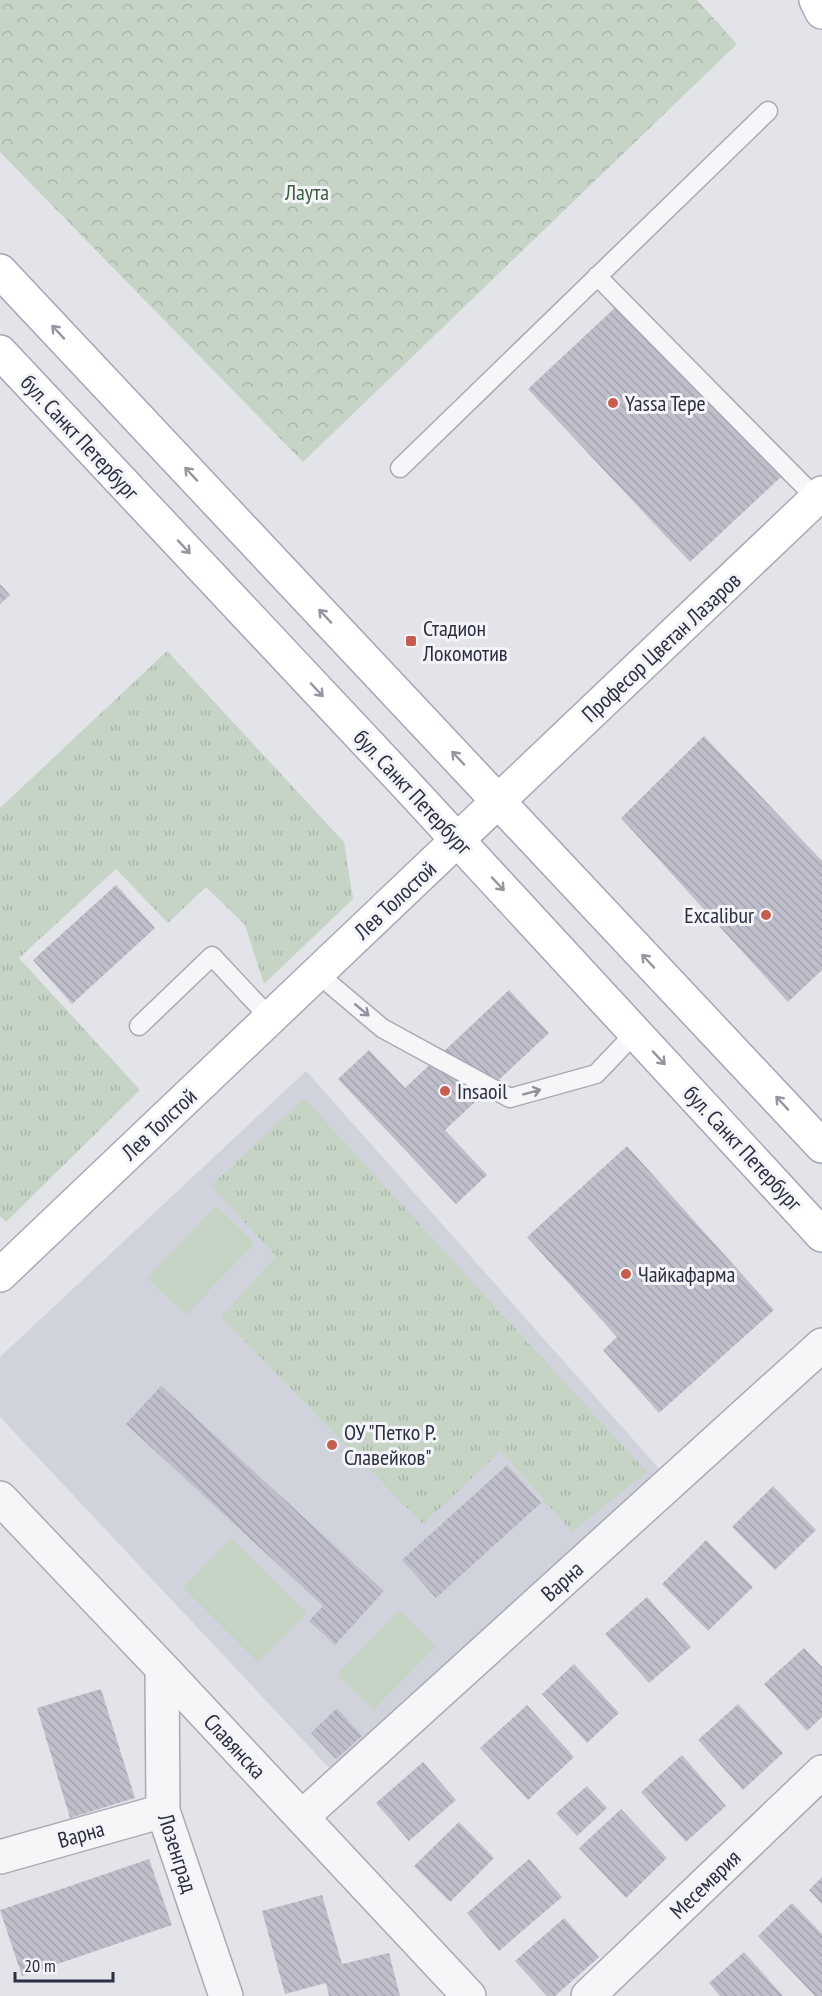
<svg xmlns="http://www.w3.org/2000/svg" width="822" height="1996" viewBox="0 0 822 1996" font-family="'PT Sans Narrow',sans-serif">
<style>
.built{fill:#d1d3dc}
.grass{fill:url(#grass-tufts)}
.forest{fill:url(#forest-crowns)}
.pitch{fill:#c5d4c5}
.building{fill:url(#building-back-hatch)}
.lines{fill:none;stroke-linecap:round;stroke-linejoin:round}
.lane-casing{stroke:#a8aab4;stroke-width:21}
.street-casing{stroke:#a8aab4;stroke-width:36}
.secondary-casing{stroke:#a8aab4;stroke-width:36}
.primary-casing{stroke:#a3a6b5;stroke-width:36}
.lane{stroke:#f6f6f9;stroke-width:18}
.street{stroke:#f6f6f9;stroke-width:33}
.secondary{stroke:#fff;stroke-width:33}
.primary{stroke:#fff;stroke-width:33}
.oneway{stroke:#9696a0}
.oneway2{stroke:#91929e}
.poi-dot{fill:#c75d50;stroke:#f3f4f8;stroke-width:2}
.labels{text-anchor:middle;stroke-width:6;stroke-linejoin:round;paint-order:stroke}
.park-label{font-size:22px;fill:#3a5d3c;stroke:#f3f4f8}
.poi-label{font-size:22px;fill:#2c2e42;stroke:#f3f4f8;text-anchor:start}
.street-label{font-size:22px;fill:#2c2e42;stroke:#f3f4f8}
</style>
<defs>
<pattern id="grass-tufts" width="24" height="20" patternUnits="userSpaceOnUse" patternTransform="scale(1.5)"><rect width="24" height="20" fill="#c5d4c5"/><path d="M3 7l-1-3M5 7V3M7 7l1-3M15 17l-1-3M17 17v-4M19 17l1-3" fill="none" stroke="#a9b6aa"/></pattern>
<pattern id="forest-crowns" width="20" height="18" patternUnits="userSpaceOnUse" patternTransform="scale(1.5)"><rect width="20" height="18" fill="#c5d4c5"/><path d="M2 6a3 3 0 1 1 6 0M12 15a3 3 0 1 1 6 0" fill="none" stroke="#a9b6aa"/></pattern>
<pattern id="building-back-hatch" width="6" height="6" patternUnits="userSpaceOnUse" patternTransform="scale(1.5)"><rect width="6" height="6" fill="#bebfca"/><path d="M-1 5l2 2M0 0l6 6M5-1l2 2" fill="none" stroke="#a3a4af"/></pattern>
</defs>
<rect width="100%" height="100%" fill="#e3e4ea"/>
<!-- built -->
<path class="built" d="M306,1071l357,402 -332,297 -331,-353v-60z"/>
<!-- grass -->
<path class="grass" d="M167,651l177,191 9,57 -89,85 -19,-59 -39,-38 -38,36 -52,-54 -97,89 121,132 -134,132 -6,-6v-408z
M304,1098l343,374 -75,60 -71,-81 -78,73 -202,-207 55,-61 -65,-70z"/>
<!-- forest -->
<path class="forest" d="M0,0h697l40,44 -434,418 -303,-310z"/>
<!-- pitch -->
<path class="pitch" d="M216,1206l39,37 -69,72 -39,-37z
M231,1538l76,75 -49,49 -75,-75z
M399,1610l37,36 -62,64 -37,-35z"/>
<!-- building -->
<path class="building" d="M620,303l162,173 -92,86 -162,-173z
M0,584l10,11 -10,9z
M704,736l118,125v109l-34,32 -167,-184z
M116,885l39,43 -83,76 -39,-44z
M509,990l40,43 -104,97 42,45 -31,29 -118,-125 31,-29 36,38z
M627,1146l147,164 -115,103 -56,-63 14,-13 -90,-100z
M161,1386l223,205 -49,54 -26,-24 14,-15 -197,-182z
M507,1465l34,38 -105,95 -34,-38z
M773,1486l43,44 -41,40 -43,-43z
M706,1540l47,47 -45,44 -46,-47z
M647,1597l44,50 -42,36 -44,-49z
M804,1648l18,19v50l-15,14 -43,-47z
M574,1664l45,49 -32,30 -45,-49z
M101,1689l34,109 -65,20 -33,-110z
M738,1704l45,49 -40,37 -45,-50z
M527,1705l47,52 -46,43 -48,-52z
M337,1708l25,28 -26,23 -25,-26z
M682,1755l44,51 -40,36 -45,-50z
M423,1762l33,38 -47,41 -33,-38z
M587,1786l20,22 -30,28 -21,-23z
M621,1809l46,49 -41,40 -47,-50z
M459,1822l35,36 -44,44 -36,-36z
M149,1859l23,66 -150,51 -22,-66z
M529,1859l33,38 -63,54 -32,-38z
M822,1877v27l-13,-14z
M322,1895l20,69 47,-11 11,43h-71l-3,-13 -41,11 -23,-83z
M792,1903l30,31v62h-7l-57,-60z
M564,1918l35,39 -44,39h-8l-32,-35z
M744,1952l39,44h-63l-11,-13z"/>
<g class="lines">
<defs>
<path id="lane" d="M597,276l220,223
M400,468l368,-357
M317,973l65,55 128,70 86,-24 40,-42
M139,1026l73,-70 58,62"/>
<path id="street" d="M0,1498l162,170 307,328
M162,1668l1,143 63,185
M302,1817l520,-472
M0,1857l163,-46
M588,1996l234,-224"/>
<path id="secondary" d="M816,0l6,12
M0,1275l822,-782"/>
<path id="primary" d="M0,271l822,875
M0,352l401,427 421,456"/>
</defs>
<!-- lane casing -->
<use href="#lane" class="lane-casing"/>
<!-- street casing -->
<use href="#street" class="street-casing"/>
<!-- secondary casing -->
<use href="#secondary" class="secondary-casing"/>
<!-- primary casing -->
<use href="#primary" class="primary-casing"/>
<!-- lane -->
<use href="#lane" class="lane"/>
<!-- street -->
<use href="#street" class="street"/>
<!-- secondary -->
<use href="#secondary" class="secondary"/>
<!-- primary -->
<use href="#primary" class="primary"/>
</g>
<!-- one-way arrows -->
<defs><path id="oneway-shaft" d="M-6 0H5M1.5-3L5.5 0L1.5 3" fill="none" stroke-width="1.6" stroke-linecap="round" stroke-linejoin="round" transform="scale(1.5)"/></defs>
<g class="oneway">
<use href="#oneway-shaft" transform="translate(58 332) rotate(-133)"/>
<use href="#oneway-shaft" transform="translate(191 474) rotate(-133)"/>
<use href="#oneway-shaft" transform="translate(184 547) rotate(47)"/>
<use href="#oneway-shaft" transform="translate(325 616) rotate(-133)"/>
<use href="#oneway-shaft" transform="translate(317 690) rotate(47)"/>
<use href="#oneway-shaft" transform="translate(458 758) rotate(-133)"/>
<use href="#oneway-shaft" transform="translate(498 884) rotate(47)"/>
<use href="#oneway-shaft" transform="translate(648 961) rotate(-133)"/>
<use href="#oneway-shaft" transform="translate(659 1058) rotate(47)"/>
<use href="#oneway-shaft" transform="translate(782 1103) rotate(-133)"/>
</g>
<g class="oneway2">
<use href="#oneway-shaft" transform="translate(362 1010) rotate(40)"/>
<use href="#oneway-shaft" transform="translate(532 1092) rotate(-15)"/>
</g>
<!-- markers -->
<g class="poi-dot">
<circle cx="613" cy="403" r="6"/>
<rect x="405" y="635" width="12" height="12" rx="3"/>
<circle cx="766" cy="915" r="6"/>
<circle cx="445" cy="1091" r="6"/>
<circle cx="626" cy="1274" r="6"/>
<circle cx="332" cy="1445" r="6"/>
</g>
<g class="labels">
<!-- park labels -->
<g class="park-label">
<text x="307" y="200">Лаута</text>
</g>
<!-- poi labels -->
<g class="poi-label">
<text x="625" y="411">Yassa Tepe</text>
<text x="423" y="636">Стадион<tspan x="423" dy="25">Локомотив</tspan></text>
<text x="754" y="923" text-anchor="end">Excalibur</text>
<text x="457" y="1099">Insaoil</text>
<text x="638" y="1282">Чайкафарма</text>
<text x="344" y="1440">ОУ "Петко Р.<tspan x="344" dy="25">Славейков"</tspan></text>
</g>
<!-- street labels -->
<g class="street-label">
<text transform="translate(80 437) rotate(47)" y="8">бул. Санкт Петербург</text>
<text transform="translate(661 647) rotate(-43)" y="8">Професор Цветан Лазаров</text>
<text transform="translate(413 792) rotate(47)" y="8">бул. Санкт Петербург</text>
<text transform="translate(395 900) rotate(-43)" y="8">Лев Толостой</text>
<text transform="translate(159 1124) rotate(-43)" y="8">Лев Толстой</text>
<text transform="translate(743 1148) rotate(47)" y="8">бул. Санкт Петербург</text>
<text transform="translate(562 1581) rotate(-42)" y="8">Варна</text>
<text transform="translate(235 1746) rotate(47)" y="8">Славянска</text>
<text transform="translate(81 1834) rotate(-16)" y="8">Варна</text>
<text transform="translate(178 1853) rotate(72)" y="8">Лозенград</text>
<text transform="translate(705 1884) rotate(-44)" y="8">Месемврия</text>
</g>
</g>
<!-- scale -->
<path d="M15 1972v9h98v-9" fill="none" stroke="#2c2e42" stroke-width="3"/>
<text x="24" y="1972" font-size="18" fill="#2c2e42" stroke="#f3f4f8" stroke-width="4.5" paint-order="stroke">20 m</text>
</svg>
